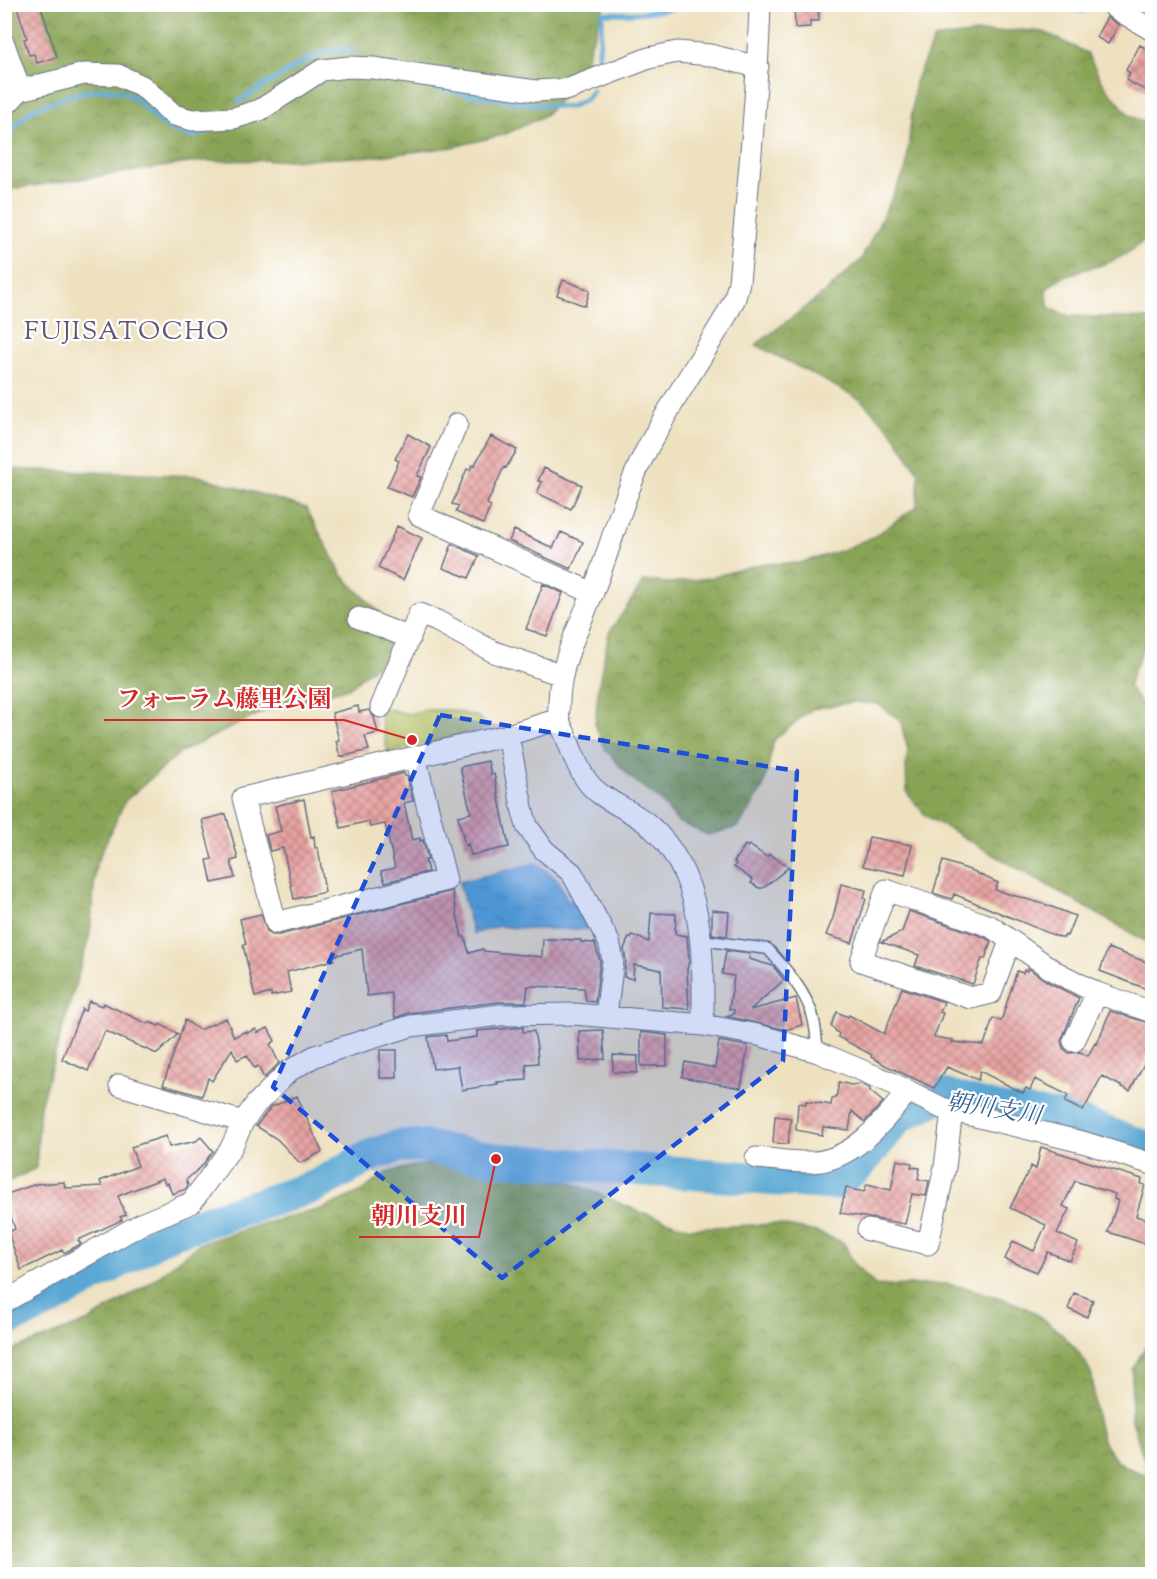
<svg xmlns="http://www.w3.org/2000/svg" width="1157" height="1579" viewBox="0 0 1157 1579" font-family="'Sorts Mill Goudy','Noto Serif JP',serif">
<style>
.green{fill:#aebc5f;stroke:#64765e;stroke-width:1.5}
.forest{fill:url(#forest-crowns);stroke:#526a5a;stroke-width:1.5}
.water{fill:url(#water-ripples);stroke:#3a6b98;stroke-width:1.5}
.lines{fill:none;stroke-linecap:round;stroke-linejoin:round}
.stream{stroke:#5aa7d3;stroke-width:5}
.river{stroke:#5aa7d3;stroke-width:33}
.building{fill:url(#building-cross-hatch)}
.lane-casing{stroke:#656d80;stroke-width:13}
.street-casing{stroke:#656d80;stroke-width:23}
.lane{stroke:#fff;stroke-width:10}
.street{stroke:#fff;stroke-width:21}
.marked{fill:#1d4ed8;fill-opacity:0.2;stroke:#1d4ed8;stroke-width:4.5;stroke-dasharray:12 8;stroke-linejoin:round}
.labels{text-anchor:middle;stroke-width:4.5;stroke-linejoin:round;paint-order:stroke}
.water-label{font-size:24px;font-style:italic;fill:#345f8d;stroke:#fff}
.quarter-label{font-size:26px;letter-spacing:1.5px;fill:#625775;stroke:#fff}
.leader{fill:none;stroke:#d62828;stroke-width:2}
.callout-dot{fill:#d62828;stroke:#fff;stroke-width:2}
.callout-label{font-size:24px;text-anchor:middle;font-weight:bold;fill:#d62828;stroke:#fff;stroke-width:4.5;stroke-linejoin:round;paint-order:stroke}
</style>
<defs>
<pattern id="forest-crowns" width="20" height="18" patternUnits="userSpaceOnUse" patternTransform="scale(1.5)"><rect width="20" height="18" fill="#8aa456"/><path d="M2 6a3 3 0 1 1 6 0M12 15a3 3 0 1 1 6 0" fill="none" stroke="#70864a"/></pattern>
<pattern id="water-ripples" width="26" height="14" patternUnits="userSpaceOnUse" patternTransform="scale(1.5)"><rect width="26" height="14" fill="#5aa7d3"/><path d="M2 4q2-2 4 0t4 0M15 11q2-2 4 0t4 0" fill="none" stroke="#4a88ae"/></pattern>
<pattern id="building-cross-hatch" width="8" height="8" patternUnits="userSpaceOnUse" patternTransform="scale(1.5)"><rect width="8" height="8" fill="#e7a2a0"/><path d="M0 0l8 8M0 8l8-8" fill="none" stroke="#ba8486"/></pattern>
</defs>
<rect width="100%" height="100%" fill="#fff"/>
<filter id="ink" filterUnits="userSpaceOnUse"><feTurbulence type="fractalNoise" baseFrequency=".0167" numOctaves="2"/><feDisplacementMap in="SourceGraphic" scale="12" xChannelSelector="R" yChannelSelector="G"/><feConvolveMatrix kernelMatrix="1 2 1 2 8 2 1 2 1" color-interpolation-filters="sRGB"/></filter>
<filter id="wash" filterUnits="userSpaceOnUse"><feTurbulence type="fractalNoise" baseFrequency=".008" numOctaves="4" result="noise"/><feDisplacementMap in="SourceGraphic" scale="24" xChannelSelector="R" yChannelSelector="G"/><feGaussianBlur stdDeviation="1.35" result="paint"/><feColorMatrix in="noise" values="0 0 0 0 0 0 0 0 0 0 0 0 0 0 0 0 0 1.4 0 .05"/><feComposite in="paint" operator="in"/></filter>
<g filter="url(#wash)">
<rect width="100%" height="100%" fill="#eee1c0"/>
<!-- green -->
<path class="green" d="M378,706l30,8 17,-4h27l26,7 11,11 -101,25z"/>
<!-- forest -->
<path class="forest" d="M5,5h599l-25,75 -35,36 -38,18 -53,13 -75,9 -83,4 -93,1 -197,29z
M1023,30l21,2 43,21 17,32 26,31 22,10v107c-11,11 -24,21 -38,27 -24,12 -48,8 -68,30l3,18 20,8 83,3v315l-10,16 -14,36 19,25 5,1v233l-226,-129 -19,-23 -1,-27 2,-16 -8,-30 -22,-16 -25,-2 -41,7 -38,31 -10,45 -14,25 -12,17 -30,8 -30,-13 -18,-22 -31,-24 -23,-26 -11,-25 4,-43 10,-49 35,-52 26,2 39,-5 51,-14 39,-1 41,-12 35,-15 42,-30 2,-32 -27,-43 -32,-32 -104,-54 68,-52 37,-33 45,-91 9,-87 19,-43 42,-6z
M5,469l194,7 107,32 36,67 39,39 10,39 -43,35 -83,23 -84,41 -56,49 -29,63 -6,70 -50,172 -4,62 -31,15z
M452,1162l121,21 65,28 52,17 86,-4 41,8 27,11 9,19 22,23c23,2 45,-1 68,-1 16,0 68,16 83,24 24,14 52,37 64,63 4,7 3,18 4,27 4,39 12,68 55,77l-18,-58 1,-47 20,-34v238h-1147v-221l84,-32 59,-37 51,-40 66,-21 60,-15 37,-17 24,-18 27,-7z"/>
<!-- water -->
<path class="water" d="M536,863l22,17 10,21 9,-2 8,16 -3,3 5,11h-58l-31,-3 -25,8 -14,-52z"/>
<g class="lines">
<!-- stream -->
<path class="stream" d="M895,4c32,12 39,11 71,0
M1047,4l36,7 7,-7
M598,60l5,-47c29,1 57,0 86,-9
M434,88l101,17 35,2 16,-8 7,-8
M239,101l69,-42 24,-9h21
M4,148l11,-22 16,-16 39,-15 30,-6 20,2 14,7 30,28 21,10 20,-2"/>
<!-- river -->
<path class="river" d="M4,1322l50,-23 114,-65 148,-48 56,-31 27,-9h21l76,13 336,25 25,-16 42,-51 44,-22 63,16 60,7 86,31"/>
</g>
<g id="blocks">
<!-- building -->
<path class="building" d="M26,4h14l17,53 -20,6 -3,-9 -5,1 -5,-16 3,-1 -10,-31z
M794,4h24l1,17h-9v6l-15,1z
M1107,17l12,8 -11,19 -12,-7z
M1140,45l12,7v42l-26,-14 4,-7 -4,-3z
M563,280l27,10 -5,16 -28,-11z
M408,434l23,13 -14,29 4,1 -9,20 -25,-10 12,-26 -4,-2z
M491,436l26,14 -11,18 -2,-1 -17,37 4,2 -8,18 -27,-12 3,-6 -7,-2 15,-35 3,1 2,-5 2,1z
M544,468l38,17 -11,24 -34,-16 5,-11 -4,-1z
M397,526l25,12 -19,42 -25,-12z
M514,530l39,18 8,-16 22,10 -12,27 -62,-28z
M452,544l27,12 -10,22 -26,-10z
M543,584l20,9 -16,43 -21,-7z
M358,706l1,6 10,-2 5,7 4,16 -13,3 4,14 -29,7 -4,-16 3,-1 -7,-27z
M488,761l3,14 3,-1 15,73 -38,8 -3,-11 -3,1 -7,-29 13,-3 -11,-46z
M404,773l1,3h2l6,25 -9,2 8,37 8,-2v3l3,-1 5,20h-3l3,12 -43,10 -4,-11 14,-3 -10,-44 -15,3 -1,-6 -28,7 -9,-37z
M304,799l7,38 3,-1 1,12h3l7,44 -31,7 -11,-51 -13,3 -4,-16 15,-4 -6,-25z
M226,814l12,45 -7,2 4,17 -23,5 -5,-23 5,-1 -10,-39z
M869,837l43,8 -7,30 -42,-9z
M745,845l2,2 2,-2 18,12 2,-3 20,13 -26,21h-4l-8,-5 2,-3 -19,-13 2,-3 -2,-2z
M943,861l33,11v1l22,10 -3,7 52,15 28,11 -8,20 -2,-1 -1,3 -6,-2v1l-104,-43 -2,5 -19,-6z
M841,884l25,6 -2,8 2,1 -14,44 -26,-8 7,-17z
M452,891l10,46h3l4,16 14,-4 1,2 58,6 1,-18 38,1v2l14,1 5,18 -5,41 -9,-1 -2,-13 -56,-2 -2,16h-27l-90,11 -14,5 -4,-25 -24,3 -5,-47 -29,7 1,4 -47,12 4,20 -20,4v-3l-16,4 -12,-52 3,-1 -6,-25 21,-5 6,17 5,4h7z
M712,910l17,2 -2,24 -15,-2z
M909,911l75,26 7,5 -6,17 -3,-1 -9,26 -58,-18 4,-11 -38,-13 21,-10z
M651,913l25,1 -1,20 12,2 2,25 -2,9 2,39 -27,-2 -1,-37 -27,-5 -1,14 -9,-2 2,-16 -2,-12 5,-12 2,1 1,-3 17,7z
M1108,948l44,16v35l-3,-2 3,-6 -52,-20z
M726,951l24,3 -1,5 24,7 11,14 -34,30 46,-12 6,27 -16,5 -61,-14 9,-2v-4l-5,-1 5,-33 -12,-2z
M1028,968l20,14 31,16 -18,43 2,7 6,5 11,-1 8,4 7,-13 2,1 13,-33 42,13v10l-7,19 4,1 -19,37 -28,-15 -19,35 -18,-9 3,-7 -33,-16 -5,11 -4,-2 -3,5 -43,-22 -2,9 -31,-13 -13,21 -49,-23 -14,-8 1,-2 -34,-18 1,-3 -8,-8 6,-14 11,5 1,-2 35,19 18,-46 42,14 -4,10 3,1 -9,24 19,3 -1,2 32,3 9,-27 8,3 16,-50 6,2 1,-3 3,1z
M89,1001l13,5 1,-3 45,21 1,-2 10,4 1,-2 18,10 -21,20 -52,-23 -17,40 -26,-12 20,-50 3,2z
M226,1018l8,19 12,-6 1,2 9,-4 1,4 11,-5 7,13 -5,3 9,19 -15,15 -6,-12 -4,2 -7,-13 -10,5 -5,-11 -20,32 -4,-3 -6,18 -39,-11 22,-65 14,10z
M523,1027v5l11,-1 3,17 1,15 -12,1 1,16 -30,2 1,2 -36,6 -4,-24 -25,3 -5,-32 18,-2 1,6 30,-4v-6z
M603,1030l2,29 -25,2 -1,-30z
M641,1032l26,3v31h-26z
M719,1041l29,5 -7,42 -59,-11 3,-15 30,6z
M380,1050h17v28h-17z
M613,1055l25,1 -1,17 -24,-1z
M839,1082l12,3 10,-1 9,4v3l13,11 -18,20 -13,-11 -3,19 -26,-3 -1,8 -26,-5 2,-27 8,1v-3l25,4 1,-6 4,-1z
M297,1096l25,56 -22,11 -23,-24 -21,-13 15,-19z
M775,1116l16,2 -3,26 -15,-1z
M166,1136l3,11 27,-6 5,-4 12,14 -12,16 -15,13 2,5 -2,4 -14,5 -4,-11 -3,1 -2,-6 -45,18 8,19 -6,2 2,3 -44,20 3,4 -17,9 -2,-3 -41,20 -13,-38 7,-3 -11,-34 32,-11 28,-2 1,6 37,-2 -2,-5 38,-15 -7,-19z
M1041,1147l101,32 -1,5 4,1 -9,31 16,5v25l-44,-14 10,-31 -4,-2 1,-5 -40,-13 -12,25 6,3 -12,24 21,10 -8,18 -22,-9 -11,20 -32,-13 8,-18 21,10 12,-26 -36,-17 21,-42 5,3z
M897,1160l15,3 -1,4 9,1 -2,11 11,2 -3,15 -14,-2 -7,30 -65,-11 6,-25 18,4 3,-8 24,6z
M1074,1293l19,7 -6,17 -19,-8z"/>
</g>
</g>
<g filter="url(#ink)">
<use href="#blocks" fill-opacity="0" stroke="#656d80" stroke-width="1.5"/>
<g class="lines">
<defs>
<path id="lane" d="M701,940l67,9c15,17 32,36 41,57 7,14 7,31 9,46"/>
<path id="street" d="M1116,4l-1,4 37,22
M4,44l16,46
M4,107l16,-17 64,-16 34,1 24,11 32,29 18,5 42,-2 26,-8 62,-40 27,-3 24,1 163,23 33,-2 80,-31 28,-6 33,3 48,12
M457,424l-38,91 174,78
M359,618l51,20
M381,707l38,-93 18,7 57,31 68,23
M508,735l15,77 4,14 17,24 28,23 37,69 4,18 -7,56
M415,757l31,123 -170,43 -33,-125z
M415,757l93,-22 51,-16
M1010,941l-19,52 -20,5 -110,-37 25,-71 104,36 64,45 43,22 55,19
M703,1025c0,-69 3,-149 -53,-199 -17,-16 -50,-26 -63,-45 -10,-14 -15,-29 -21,-45 -2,-5 -6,-11 -7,-17 -1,-5 0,-12 0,-18 1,-40 21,-75 35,-112 17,-42 27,-87 47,-128 24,-50 57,-97 85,-145l9,-18 4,-16c9,-93 18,-185 21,-278
M1074,1041l23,-48
M120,1085l123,37
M756,1158c18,1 38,5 56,4 41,-1 72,-41 96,-71
M868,1230l60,14 17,-77 7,-56
M4,1302l139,-79 48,-20 40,-55 12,-26 13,-18 33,-33 26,-15 96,-30 89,-11 74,-1 129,11 55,10 60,17 76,32 48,24 144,35 66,21"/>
</defs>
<!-- lane casing -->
<use href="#lane" class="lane-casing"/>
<!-- street casing -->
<use href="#street" class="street-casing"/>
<!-- lane -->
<use href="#lane" class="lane"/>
<!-- street -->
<use href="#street" class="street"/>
</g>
</g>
<!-- marked area -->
<path class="marked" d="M440,715l357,56 -14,290 -281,217 -229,-191z"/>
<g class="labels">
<!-- water labels -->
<g class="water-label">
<text transform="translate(994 1108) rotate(9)" y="8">朝川支川</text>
</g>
<!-- quarter labels -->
<g class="quarter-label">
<text x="127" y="339">FUJISATOCHO</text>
</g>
</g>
<!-- callouts -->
<path class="leader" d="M412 740L344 720H104M496 1159L479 1237H359"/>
<g class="callout-dot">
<circle cx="412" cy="740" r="6"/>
<circle cx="496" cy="1159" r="6"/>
</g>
<g class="callout-label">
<text x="224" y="707">フォーラム藤里公園</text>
<text x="419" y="1224">朝川支川</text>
</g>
<!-- margin -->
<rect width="1157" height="1579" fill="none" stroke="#fff" stroke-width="24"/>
</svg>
